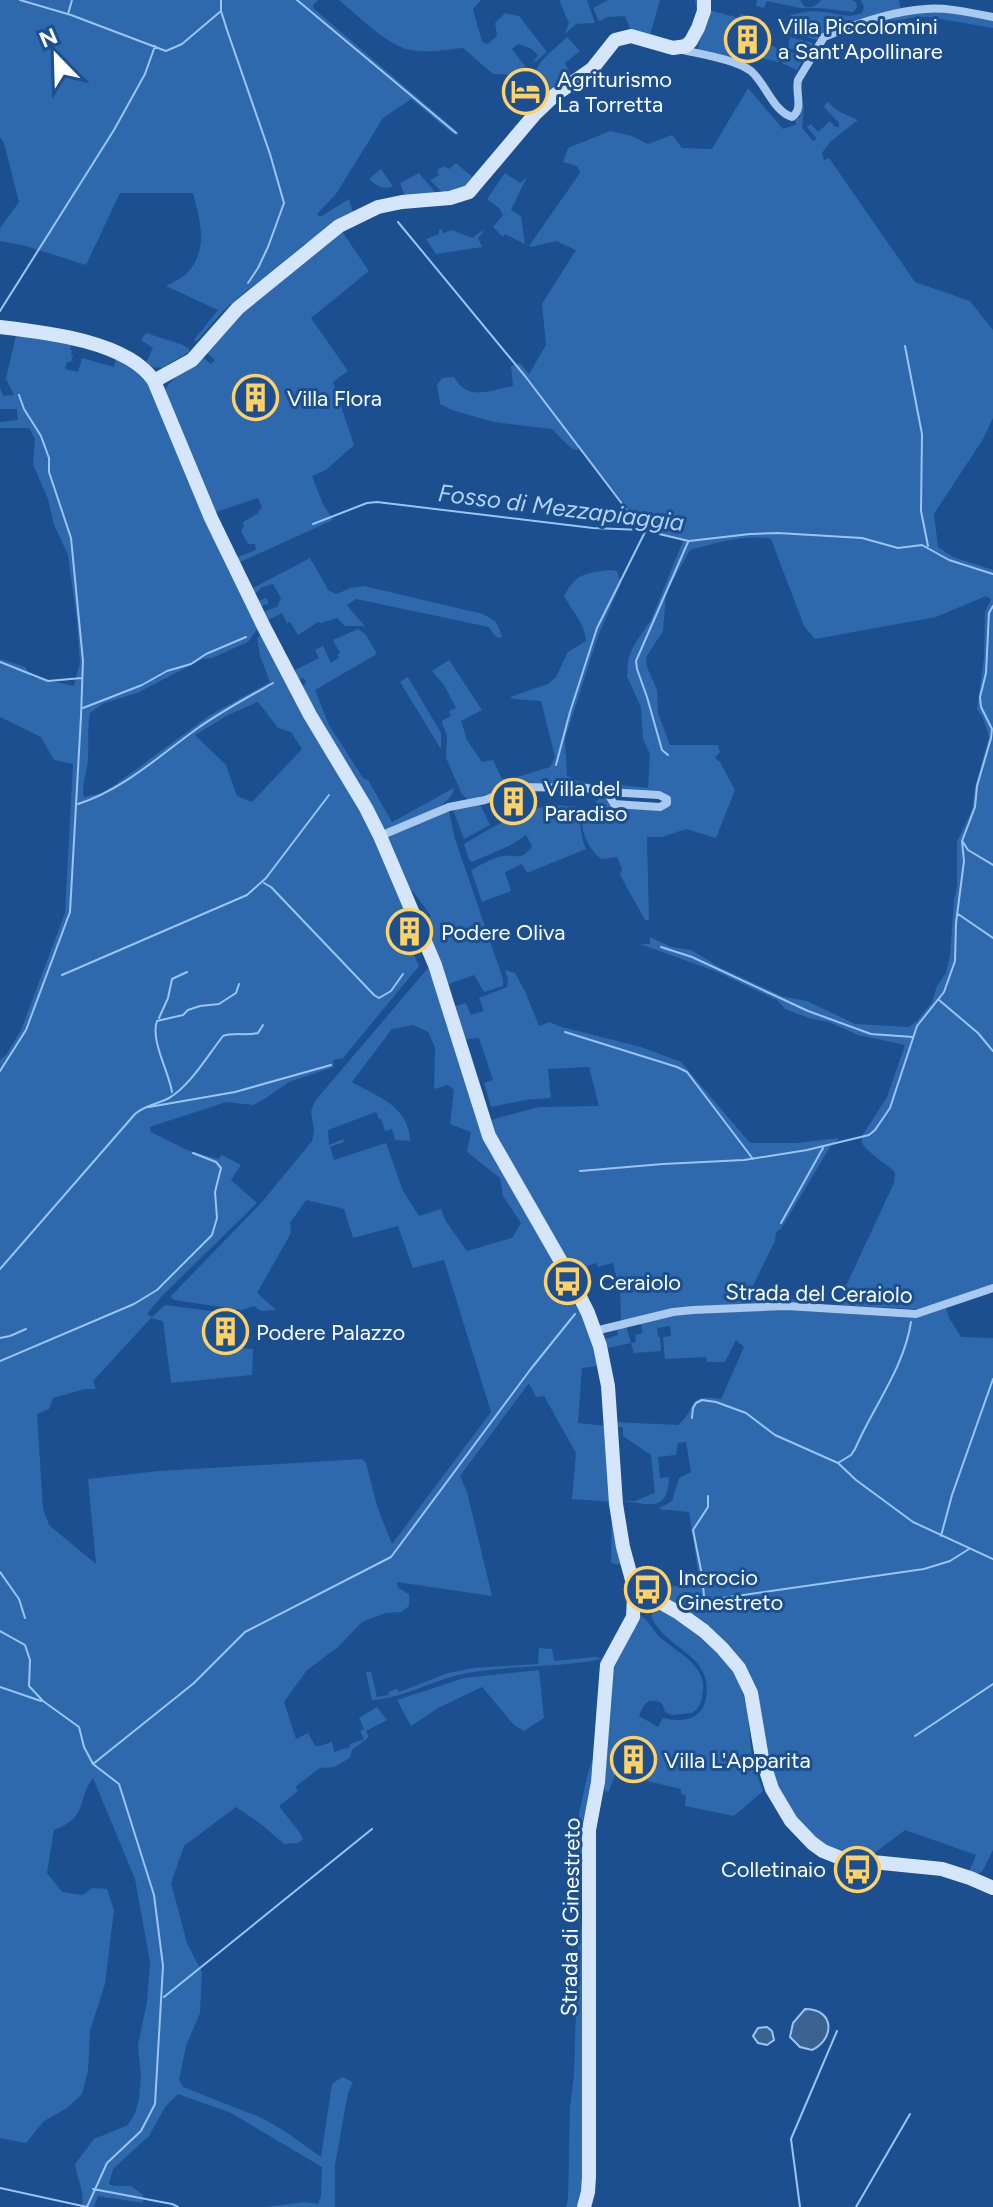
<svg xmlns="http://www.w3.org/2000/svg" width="993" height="2207" viewBox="0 0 993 2207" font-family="Figtree,sans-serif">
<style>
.green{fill:#2e69ad;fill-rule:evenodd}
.water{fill:#3c6290;stroke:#9cc4f0;stroke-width:2}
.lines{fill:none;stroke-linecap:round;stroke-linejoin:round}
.stream{stroke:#9cc4f0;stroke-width:2}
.street{stroke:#a9c9ee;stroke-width:8}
.secondary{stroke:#d6e6fa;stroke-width:14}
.labels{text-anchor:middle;stroke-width:6;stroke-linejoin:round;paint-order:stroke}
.poi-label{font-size:22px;fill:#fff;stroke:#1b4f8f;text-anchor:start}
.street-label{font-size:22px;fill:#fff;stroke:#1b4f8f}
.water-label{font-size:24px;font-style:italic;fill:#b5d3f5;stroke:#1b4f8f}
</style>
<rect width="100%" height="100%" fill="#1b4f8f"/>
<!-- green -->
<path class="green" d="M0,0h318l-5,5 1,4 145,124 -1,2 -6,-2 -41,-34 -28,19 -47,76 -19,20 3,3 29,-18 4,13 -39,27 -11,6 -33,29 -23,16 -25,22 -26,30 -2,-2 24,-30 -52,-24c7,-4 17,-8 22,-14 21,-23 12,-52 5,-79h-73l-34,72 -60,-19 -26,-5v-13l19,-26 -15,-59 -4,-6z
M339,0h142l-8,9 9,33 6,2 9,-8 -2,-13 10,-10 14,3 28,36 -15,12 6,-9 -8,-7 -12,-4 -6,5 13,17 -10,9 -22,-1 -30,-26c-19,2 -38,6 -57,1 -22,-7 -49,-34 -67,-49z
M559,0h28l8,23 -19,1 -11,10 4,-11z
M608,0h52l-10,35c12,4 25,10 37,3l10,-25 -2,-13h6v5l-13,34c-18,9 -38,-3 -57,-8l-6,-15 -17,1 -9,4 -6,-13z
M757,0h43l4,6c6,3 13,0 17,-6h31l4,2 1,5 -4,5 -34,-4h-19l-33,-7 -3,7 -8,-2z
M861,0h38l2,10 -81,26 -3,4 -29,-8 1,-3 12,3 2,-10 -12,-3 1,-3 -3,-1c11,-2 23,-5 33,-3 15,1 25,7 40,1l2,-6z
M709,10l30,8 1,-4 21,5 -2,7 -18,-3 -6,28 17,4 -2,10 -53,-14z
M928,11l65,7v10l-64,-11h-14l-52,10 30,-10z
M567,37l13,14 -15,12 7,14 -28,21c-24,-27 5,-43 23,-61z
M790,37l23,6 -7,10 -18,-5z
M764,43l16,6 -1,13 -18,-4 -1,-2z
M787,51l18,5 -8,14 -15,-7z
M748,88l35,41 14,-5 -3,-4 6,-3 2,-14 2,3 -2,22 11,13 4,-2 -10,-12 4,-3 7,8 12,-11 5,6h4v-4l-15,-16 3,-5 13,10 18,8 -28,22 -8,11 2,7 5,-2 86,124 55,19 23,29v88l-10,21 -49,75 4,33 15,10 40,13v714l-74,25 -82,-4 57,-122 1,-11c-7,-6 -31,-23 -33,-29 -1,-2 0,-4 0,-7l25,-39 18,-52 -47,-10 -29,-13 -20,-4 -24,-9 -8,-9 -62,-29 -75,-27h10v-7l21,10 20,3 30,18 63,29 23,4 48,23 54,3 8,-6 15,-19 5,-16 9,-13 4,-18 4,-55 3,-13v-45l15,-32 3,-23 14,-50 -6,-19 -6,-9 7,-51 1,-46 6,-13 -5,-3 -50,21 -121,22 -11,-13 -33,-87c-27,-5 -55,4 -81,11l-24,43 -3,38 -17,26 1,10 10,23 1,23 12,32h48l2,7 -5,6 5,4 15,28 -19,48 -30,-9 -24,8h-15l2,84 -4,-1 -25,-45 2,-6 -5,-12 -16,2c-15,-12 -20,-29 -20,-48l3,-2 1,14 20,-1v-4h-5v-9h-10l8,-9 3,-6 5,1 3,9 4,3 47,3 9,-11 -66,-10 -1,-6 46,5 2,-34 -7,-15 -2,-32 -14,-30 1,-17 6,-15 17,-25 32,-79 -37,-10 -67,-84 -2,3 -6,-2 -19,-19 -58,-7 -42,-12 -12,-6 -3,-19 5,-7 12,-1c14,25 36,13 59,9l-2,-20 9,-3 9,11 17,-29 -4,-41 34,-54 -20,-9 -25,6 -2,-1 51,-73 -3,-7 -14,-4 5,-14 42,-17 22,5 16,8 24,-9 10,13 30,1z
M456,163l20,17 -9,9 -22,6 -15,-15 9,-5 -2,-3 3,-5 2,1 2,-2 5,3z
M381,169l12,17c-9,5 -18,-1 -24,-7z
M419,173l16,19 -29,6 -6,-15z
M505,173l15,10 7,-6 -16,33 10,6 4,28 -20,-10 -2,3 -10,-10 10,-12 -3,-6 -13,-10z
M441,229l2,4 9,-3 20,8 13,-9 -7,9 4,9 -46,7 -10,-15 13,-5v-4z
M341,230l28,41 -58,47 37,53 -15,11 21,63 -28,25 -14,6 11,28 10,16 -95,43 -3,-5 21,-8 -1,-6h-7l-7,-13 3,-5 -1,-4 14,-8 5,-7 -4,-9 -45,15 -48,-123c5,-11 27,-24 37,-33l9,7 4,-4 -8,-7 41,-46z
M146,333l37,12 6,4v3l-27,16 -10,-1 -7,-7 2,1 6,-13 -12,-8z
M16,335l56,9 -2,6h2l-1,5h2l-2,7h-4l-2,7 13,3 4,-14 32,9 2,-11 21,14 13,16 110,240 -12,16 -36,16 -9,1 -66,34 -33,10 -14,10c-3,15 -1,30 -2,45 0,13 -7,26 -4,39l18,-4 14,-9 94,-69 60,-33 -10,-26 -3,-18 6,-6 100,176 47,111 -16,4 3,8 5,-1 1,3 -12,6 3,6 12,-7 13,28 -76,92 -10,2 1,7 -45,15 -23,16 -13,7 -27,-3 -76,25 1,5 36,18 31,9 4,-4 19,10 -10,15 26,23 -96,94 -14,17 5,3 13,-12 61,8 -9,22c16,6 18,14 36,14l-1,26 -81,8 -8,-62 -12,-3 -58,63 3,8h-11l-32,9 -4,11 -12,5 6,95 6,16 47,39 -8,-85 71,-8 203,-12 4,4 12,46 14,35 99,-132 -47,-152 -31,8 -15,-42 -45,12 -9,-29 -38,-9 -16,23 1,10 -34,60 19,17 -15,1 -7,-5 -12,4 -62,-9 -8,-2 -1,-3 91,-94 50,-61 2,-10 -3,-20 4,-10 113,-133 2,6h3l33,111 117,224 16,57 -17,2 -4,55 28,3 16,139 -11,-2 1,-61 -40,-3 4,-46 -32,-57 -8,1 -7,-14 -69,93 7,16 25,104 -95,-14 1,6 11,6v12l-8,6 -15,1 -24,9 -24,25 -31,23 -23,32 12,37 12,-6 7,13h5l12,-4 2,10 16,-5v-3l14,-5 -4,-8 4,-2 -5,-11 18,-11 10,13 -21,11 3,6 -17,13 -2,8 -16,9 -14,1 -25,19 3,4 -19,15c8,12 18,20 24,33l-5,4 -14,1 -23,-20 -25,-17 -52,39 -13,37 16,60 15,29 -2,41 -14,33 -7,34 4,7 79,31 24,14 35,25 11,-73 10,-7 11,5 -5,11 -13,72v42h-70l40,-5 13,2 3,-8 1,-29 -91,-54 -53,-19 -13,13 -16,29 -36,33 -4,15 4,2h18l12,9v8l-45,-7 -4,11h-12c3,-14 -5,-29 -7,-43l19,-25 34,-14 7,-12 4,-14 2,-23 -3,-31 9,-43 3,-40 -15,-83 -42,-101c-17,23 -4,39 -39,52l-7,43 15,19 21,3 9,-7 15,1 7,21 -9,74 -15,47 -2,40 -6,23 -15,14 -23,13 -18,22 -26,-5v-1078l6,-5 15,-25 44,-117 8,-149 -19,-4 -13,-23 -41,-20v-58l25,8 7,10 42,9 6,-23 -3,-42 -9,-66 -14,-30 -6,-26 -15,-35 2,-25 -6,-11h-29v-6l18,-2 -1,-11h-17v-21l3,8 11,-1 -8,-16zM258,702l20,26 13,4 11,17 -50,53 -15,-6 -11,-31 -31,-30 33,-20zM413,1025l15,7 7,15 -1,42 14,-4 6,5 -4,34 21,8 -4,20 33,26 3,18 18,27 -9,15 -45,13 -22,-31 -4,-11 -22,7 -16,-25 -17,-48 -52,17 -4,-13 14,-5 -1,-3 -14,6 -1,-15 48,-18 3,7h2l4,12 7,-2 3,11 15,1c-1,-35 -32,-44 -58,-59l40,-53z
M310,558l19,33 8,3 13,-6 14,-2 119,28 13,8 6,14 -2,2 -5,-2 -6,-9 -133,-28 -9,6 19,23 -4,-2h-17l-8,-8 -16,5 -3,-1 -20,13 -8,-13 -3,1 -5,-10 -16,8 -3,-6 2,-4 12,-4 4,-9 -8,-14 -13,4v2l-5,3 3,8 8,-3 3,5 -7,3h-4l-7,-17z
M610,570l7,1 4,12 -23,53 -33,103 2,37 11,5 18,4 1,2 -71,-4 -58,17 -6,-6 -16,-36 1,-22 -5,-13 1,-3 8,-4 -2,-5 7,-3 -12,-23 -12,-14 17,-11 33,50 -21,11 6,19 15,22 11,-2 9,19h9l39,-12 5,-10 -14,-56 -27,-2 -4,-2 38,-13 8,-7 12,-25 18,-11c-1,-17 -14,-30 -22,-45 12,-23 22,-23 46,-26z
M358,629l8,6 11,19 -62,36 14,35 34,53 5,2 24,42 62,-34c-4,23 -49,34 -69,43l-53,-84 -30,-62h3l1,-4 -3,-3 -5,2 -5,-9 26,-13 -4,-8 8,-4 8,17 8,-5 -2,-3 3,-2 -7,-13z
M408,677l33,56v16l-41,-67z
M480,804l10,21 -26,14 -11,-29z
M556,805l22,2 4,31 4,11 -59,24 -5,-9 -17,8 6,19 -29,11 -11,-32c10,-5 22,-13 32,-14 12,-3 18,7 29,-10l-6,-11 -15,10 -39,17 -3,-2 -5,-16c28,-17 59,-36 92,-39z
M449,811l6,28 48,140v7l-19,6 -10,-17 -28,10 -31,-83 8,17 8,-3 -16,-22 -8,-7 -20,-50z
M505,970l10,3 10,18 14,35 11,-4 8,4 83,21 40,15 69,81h47l42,-5 -9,9 -49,82 -5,3 -1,9 -25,51 2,3 26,1 39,8 -32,-1 -164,19 -1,-38 -5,1 -2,-7 3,-2 -3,-13 -15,4 -2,-4 -9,3 5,18 -10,5 -95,-168 52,-14 60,-1 -10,-39 -41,2 3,29 -26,2 -34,7 -7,-24 9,-3 -14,-42 -19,2 -7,-33 13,-4 5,12 13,-4 -5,-13 28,-11 1,-7z
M946,1308l3,10 12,19 32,1v512l-11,22 -8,2 -5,-2 7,-17 -71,-25 -37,28 -17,-2 -33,-13 -38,-46 -36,-128 -102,-84 23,2 35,-3 -11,-72 -31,-3 14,-8 7,-23 12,-6 -5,-30 -8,1 -2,12 -18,2 2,21 9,-1c-1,37 -20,26 -49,24h15l20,-8 -4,-38 -28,-19v-9h-9v-5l64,3c20,-17 7,-32 43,-26l23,-52 -8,-7 -11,22h-18l-1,-5 -41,2 -2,-22 8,-1 -1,-10 -13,2 1,9h2l1,14 -27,2 -3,-10 -27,6 -4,-16 3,-1 3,7 12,-4 -1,-7 9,-2 5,17 5,-1 -1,-7 8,-2 -3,-10 35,-9 111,-4 129,8z
M656,1607c38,22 81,51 90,98 4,19 3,38 7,56 2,10 7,20 10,30l-29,25 -49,-10 1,-11 -5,-1v-5l-34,-8 8,-20 -34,-16 -7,16 2,11 -7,19 -3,1 -2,-4 4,-43 2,-75 30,-55c9,5 13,16 21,23 17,15 45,27 42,53 -1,10 -3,17 -11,22l-20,2 -7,-3 -2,-7 -3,-3c-14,-4 -16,3 -21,14l19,11 5,-9c8,2 17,3 25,1 9,-3 15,-9 17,-17 12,-48 -40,-51 -54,-86z
M539,1648l13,1 2,12 41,-4 7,2c-44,9 -91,6 -135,14 -32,6 -63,25 -95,27l-6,-28h5l6,25 12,-2 -1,-3 9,-3 2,3 49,-19 25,-5 65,-4z
M539,1670l5,48 -20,13 -10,-6 -32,-38 -44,21 -27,18 -14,-26 67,-22z
M593,1759l-11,107 -5,-1 2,-52 9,-40z
M583,1916l2,267 -5,24h-14l2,-8 2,-92 4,-31 4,-133z"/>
<!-- water -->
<path class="water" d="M805,2009c30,0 30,30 7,41l-12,-3 -10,-10 3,-14z
M767,2027l5,4 2,9 -7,5 -9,-2 -5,-7 5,-8z"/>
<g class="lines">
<!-- stream -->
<path class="stream" d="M20,0l51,15 95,36 16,-7 39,-33
M221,0v11l6,19 43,124 14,49 -16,44 -10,21 -10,15
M297,0l159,133
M68,14l4,-14
M398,222l127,154 117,154
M0,311l114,-181 31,-56 10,-28
M905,346l17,88 -1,77 7,35
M313,524l54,-21 10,-1 216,26 49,2 47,11 61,-7 28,-1 84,5 36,10 24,-3 27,15 44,14
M0,662l48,19 34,-3
M83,708l59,-23 25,-14 24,-7 15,-10 40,-17
M668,755l-6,-5 -15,-53 -10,-28 -1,-8 52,-119
M556,765l14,-53 27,-84 48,-96
M78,804c45,-14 82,-49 120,-76 24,-17 50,-31 75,-45
M963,842l5,8 25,15
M264,883l7,4 103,108 5,3 12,-7 12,-17
M958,914l35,24
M661,947l31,10 116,54 63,23 42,3
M62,975l185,-80 19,-17 63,-83
M939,1000l39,33 15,18
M159,1018l9,-20 4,-19 15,-7
M565,1032l112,35 10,5 66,87
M0,1071l26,-41 44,-118 11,-196 2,-55 -12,-123 -22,-66v-14l-8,-22 -17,-27 -5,-14
M172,1092c-3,-20 -22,-52 -15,-71l26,-6 5,-5 12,-4 19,-2 17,-11 3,-9
M149,1107l86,-15 96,-27
M580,1171l83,-7 81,-4 63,-10 62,-15 6,-5 15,-22 27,-82 27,-34 11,-31 1,-38 8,-62 -2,-20 13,-34 2,-21 14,-48 1,-9 -11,-22 -1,-10 6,-24 3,-60 4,-7
M781,1223l42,-75
M0,1269l135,-155c10,-9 23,-10 34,-16 21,-12 39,-43 54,-62 11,-4 23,0 35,-3l5,-8
M0,1338l10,-2 16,-7
M0,1361l134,-57 23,-14 55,-55 5,-17 -2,-26 6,-24 -5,-6 -23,-9
M692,1418l1,-10 3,-5 6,-3 14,2 30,11 29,22 63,28 18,17 57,42 80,37
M838,1463l13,-8 4,-6c18,-42 49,-81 56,-127
M708,1496v11l-15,23 9,45 2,21 5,4 215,-31 26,-8 19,-12
M941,1536l11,-41 41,-116
M0,1572l19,27 6,19
M0,1631l25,14 5,15 -1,26 14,15 36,26 5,20 9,17 26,20 35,111 9,71 -8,138 -14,27 -34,32 -20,44 -87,-19
M0,1687l41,14
M915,1736l78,-52
M93,1764l101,-81 51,-51 146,-75 139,-187 45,-56
M164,1997l208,-168
M93,2189l79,15 6,3
M800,2207l-9,-68 46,-108
M856,2207l54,-93"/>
<!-- street -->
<path class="street" d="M679,49c20,5 56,10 72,22 15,13 22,40 41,46 12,-8 3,-24 6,-37l26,-43c29,-12 69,-26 101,-28 23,-2 46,4 68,8
M380,836l69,-29 36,-7 33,-13 68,1 21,4 52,3 8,4v4l-7,4 -46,-3 -7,-12
M595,1331l78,-19 20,-2 93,-4 130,8 77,-26"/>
<!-- secondary -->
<path class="secondary" d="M0,327c44,5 128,14 154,54l57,137 53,109 46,88 56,93 14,28 55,129 54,171 82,143 17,34 12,33 8,40 8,118 7,43 9,33 12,13 35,20 25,18 18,17 17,20 12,25 11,65 10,31 19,32 21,22 11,8 20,8 99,10 28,9 23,10
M154,381l38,-21 46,-52 101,-82 39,-19 24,-5 48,-4 19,-6 66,-78 20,-19 37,-26 23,-29 16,-4 42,12 13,-2 5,-5 7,-13 6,-17v-11
M584,2207l4,-15 1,-15v-347l9,-48 9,-117 26,-48 1,-21 3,-8"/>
</g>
<!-- icons -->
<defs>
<symbol id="building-ring" viewBox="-11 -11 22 22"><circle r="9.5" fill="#1b4f8f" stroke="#ffd166" stroke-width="1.5"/><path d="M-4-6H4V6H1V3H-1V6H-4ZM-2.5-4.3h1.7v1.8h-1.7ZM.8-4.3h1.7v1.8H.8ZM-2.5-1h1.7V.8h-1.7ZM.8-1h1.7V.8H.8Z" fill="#ffd166"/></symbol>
<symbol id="hotel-ring" viewBox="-11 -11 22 22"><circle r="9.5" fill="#1b4f8f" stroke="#ffd166" stroke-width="1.5"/><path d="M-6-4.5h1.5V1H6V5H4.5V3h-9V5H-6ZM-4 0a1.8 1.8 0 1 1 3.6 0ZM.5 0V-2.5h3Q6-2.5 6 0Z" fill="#ffd166"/></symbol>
<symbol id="bus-ring" viewBox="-11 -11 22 22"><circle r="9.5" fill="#1b4f8f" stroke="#ffd166" stroke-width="1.5"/><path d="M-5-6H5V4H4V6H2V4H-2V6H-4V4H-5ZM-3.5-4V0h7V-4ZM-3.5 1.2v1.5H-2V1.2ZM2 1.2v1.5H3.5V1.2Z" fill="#ffd166"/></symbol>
</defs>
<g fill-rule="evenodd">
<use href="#building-ring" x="722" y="14" width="51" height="51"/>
<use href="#hotel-ring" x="500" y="66" width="51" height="51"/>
<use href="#building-ring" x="230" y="372" width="51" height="51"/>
<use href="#building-ring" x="488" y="776" width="51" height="51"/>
<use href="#building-ring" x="384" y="906" width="51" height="51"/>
<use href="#bus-ring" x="542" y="1256" width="51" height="51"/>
<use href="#building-ring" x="200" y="1306" width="51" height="51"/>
<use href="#bus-ring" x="622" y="1564" width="51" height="51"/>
<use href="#building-ring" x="608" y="1734" width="51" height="51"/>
<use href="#bus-ring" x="832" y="1844" width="51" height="51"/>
</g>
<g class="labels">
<!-- poi labels -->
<g class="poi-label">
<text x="778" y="34">Villa Piccolomini<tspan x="778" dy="25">a Sant'Apollinare</tspan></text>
<text x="557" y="87">Agriturismo<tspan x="557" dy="25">La Torretta</tspan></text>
<text x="287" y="406">Villa Flora</text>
<text x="544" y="796">Villa del<tspan x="544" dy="25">Paradiso</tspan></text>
<text x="441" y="940">Podere Oliva</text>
<text x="599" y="1290">Ceraiolo</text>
<text x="256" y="1340">Podere Palazzo</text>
<text x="678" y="1585">Incrocio<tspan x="678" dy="25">Ginestreto</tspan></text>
<text x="664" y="1768">Villa L'Apparita</text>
<text x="826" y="1877" text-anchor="end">Colletinaio</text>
</g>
<!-- street labels -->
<g class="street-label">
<text transform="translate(819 1293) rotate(1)" y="8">Strada del Ceraiolo</text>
<text transform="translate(570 1917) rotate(-89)" y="8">Strada di Ginestreto</text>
</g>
<!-- water labels -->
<g class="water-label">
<text transform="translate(561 508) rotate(7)" y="8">Fosso di Mezzapiaggia</text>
</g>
</g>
<!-- north arrow -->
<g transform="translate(56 56) rotate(337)" stroke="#1b4f8f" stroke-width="6" paint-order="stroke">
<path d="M0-6L14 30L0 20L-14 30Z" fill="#ffffff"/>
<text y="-12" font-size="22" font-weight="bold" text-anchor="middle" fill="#ffffff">N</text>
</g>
</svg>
